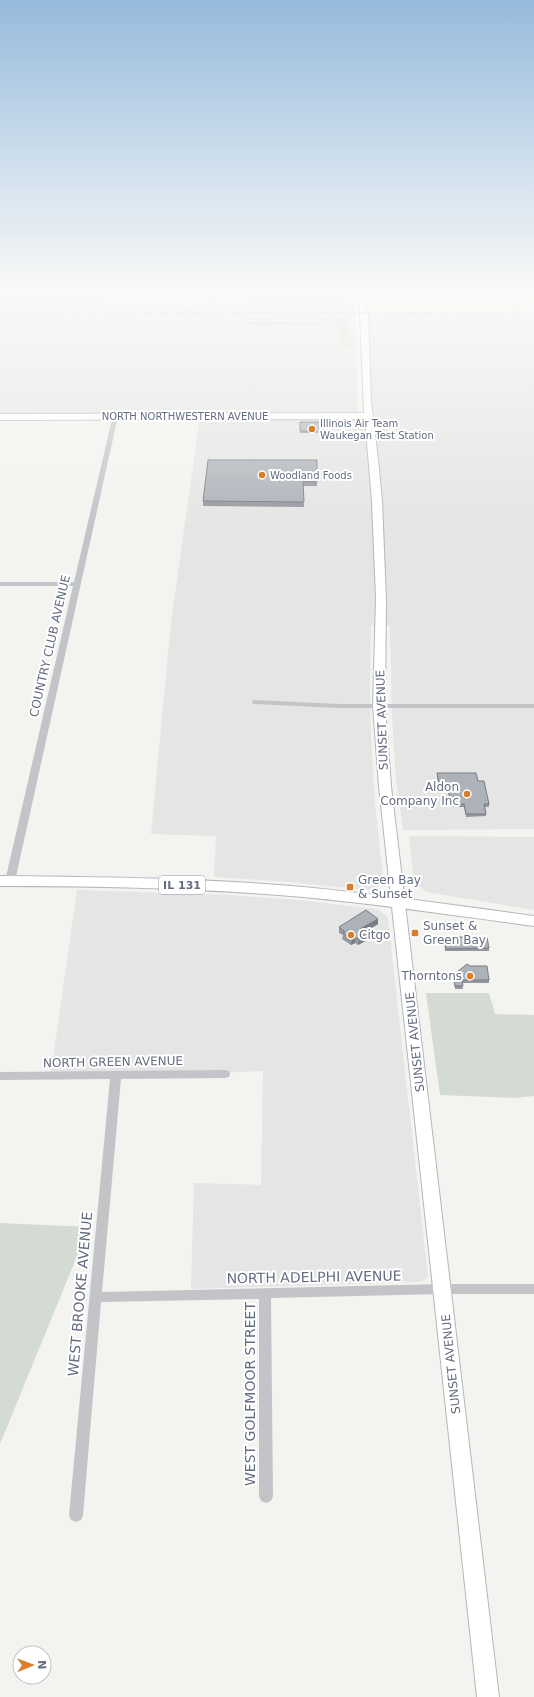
<svg xmlns="http://www.w3.org/2000/svg" width="534" height="1697" viewBox="0 0 534 1697" font-family="'DejaVu Sans',sans-serif">
<style>
.built{fill:#e4e5e4}
.green{fill:#d3dbd2}
.water{fill:#bfc5cd}
.lines{fill:none;stroke-linecap:round;stroke-linejoin:round}
.secondary-casing{stroke:#b4b6bc;stroke-width:2}
.primary-casing{stroke:#b5b7bb;stroke-width:2}
.street{fill:#c2c4c8;fill-rule:evenodd}
.secondary{fill:#fff;fill-rule:evenodd}
.primary{fill:#fff;fill-rule:evenodd}
.rail{stroke:#a4a7ae;stroke-width:1.5;stroke-dasharray:3.5 2;stroke-linecap:butt}
.wall{fill:#95989e}
.shaded-wall{fill:#797c81}
.building{fill:#adb1b8;stroke:#797c81}
.poi-dot{fill:#db7d2a;stroke:#fff;stroke-width:1.5}
.labels{text-anchor:middle;stroke-width:4;stroke-linejoin:round;paint-order:stroke}
.far-street-label{font-size:10px;fill:#646d80;stroke:#fff}
.far-poi-label{font-size:10px;fill:#646d80;stroke:#fff;text-anchor:start}
.shield{fill:#fff;stroke:#9299a6;stroke-width:1}
.shield-label{font-size:11px;font-weight:bold;fill:#646d80}
.street-label{font-size:12px;fill:#646d80;stroke:#fff}
.poi-label{font-size:12px;fill:#646d80;stroke:#fff;text-anchor:start}
.near-street-label{font-size:14px;fill:#646d80;stroke:#fff}
</style>
<rect width="100%" height="100%" fill="#f3f4f0"/>
<!-- built -->
<path class="built" d="M0,290h352l4,37 2,88h11l-10,-101h175v515l-131,1 -7,-52 -4,-60 -2,-92 -19,-1 -1,66 1,45 4,67 8,76 -2,5 -5,4 -10,2 -77,-8 -75,-5 2,-41 -65,-2 20,-212 29,-205h-200z
M409,836l125,1v73l-108,-18 -12,-11z
M77,890l152,5 69,5 79,9 7,5 4,5 40,357 -3,4 -7,2 -227,7 3,-106 67,2 2,-114 -213,9z"/>
<!-- green -->
<path class="green" d="M79,298l33,7h67l7,3 21,-2 -1,-5 12,1 4,5 27,-1 3,-6 91,-1v6h-13v3l21,2 -1,1 -253,1 -41,-4 -56,1v-9z
M534,313l-2,2 -149,1v-2z
M304,315l26,2 19,-2 2,33 -7,-1 -9,-27h-92v-2z
M426,993h63l6,21 39,1v81l-19,2 -75,-3z
M0,1223l89,4 -89,217z"/>
<!-- water -->
<path class="water" d="M242,321l86,2 -1,1 -61,1 4,2 -7,1z"/>
<g class="lines">
<defs>
<path id="secondary" d="M357,290h7l4,23 3,89 7,57 4,42 4,98 -1,107 6,80 108,911h-22l-98,-911 -6,-80 3,-107 -4,-98 -7,-82 -365,1v-6l364,-1 -4,-100z"/>
<path id="primary" d="M0,876c101,1 202,2 303,11 77,7 154,19 231,29v10c-77,-10 -154,-22 -231,-29 -101,-9 -202,-11 -303,-11z"/>
</defs>
<!-- secondary casing -->
<use href="#secondary" class="secondary-casing"/>
<!-- primary casing -->
<use href="#primary" class="primary-casing"/>
<!-- street -->
<path class="street" d="M113,415l5,1 -103,465 -5,3 -5,-3 68,-295h-73v-4h74z
M253,700l85,4h196v4h-196l-82,-4h-3l-1,-2z
M225,1070l4,1 1,3 -1,3 -4,1 -104,1 -19,213 341,-8h91v10h-91l-172,4 2,198 -2,5 -5,2 -5,-2 -2,-5v-197l-158,3 -18,213 -2,5 -5,2 -5,-2 -2,-5 41,-436 -110,1v-8z"/>
<!-- secondary -->
<use href="#secondary" class="secondary"/>
<!-- primary -->
<use href="#primary" class="primary"/>
<!-- rail -->
<path class="rail" d="M0,294h29
M0,314l534,-2"/>
</g>
<!-- wall -->
<path class="wall" d="M300,422h25v11h-25z
M317,460v26h-14l1,21 -101,-1v-5z
M437,773l41,8 11,23v3h-4l1,7v2l-20,1 -2,-10h-13l-4,-21 -8,1 -2,-11z
M378,919v5l-14,8 3,2v6l-9,5 -3,-2 -4,2 -9,-6 1,-4 -4,-2v-6z
M444,937l45,11v3h-44z
M453,975l36,5v3h-27l1,6h-8l-2,-11z"/>
<!-- shaded-wall -->
<path class="shaded-wall" d="M378,919v5l-18,11v-6z
M367,934v6l-9,5 1,-6z
M355,938v5l-4,2 1,-5z"/>
<!-- building -->
<path class="building" d="M300,422h25v9h-25z
M208,460h109v22l-14,-1 1,21 -101,-1z
M437,773h39l2,8h6l5,23h-5l2,10h-20l-2,-10h-13l-4,-20h-8z
M366,910l12,9 -18,10 7,5 -8,5 -4,-1 -3,2 -9,-7 2,-1 -6,-5z
M444,937h43l2,11 -43,1z
M467,964l3,2h17l2,14h-27l1,6h-8l-2,-11z"/>
<!-- sky -->
<linearGradient id="sky" x2="0" y2="1"><stop stop-color="#97bbdd"/><stop offset="0.55" stop-color="#fafaf8"/><stop offset="1" stop-color="#fafaf8" stop-opacity="0"/></linearGradient>
<rect width="534" height="528" fill="url(#sky)"/>
<!-- markers -->
<g class="poi-dot">
<circle cx="312" cy="429" r="4"/>
<circle cx="262" cy="475" r="4"/>
<circle cx="467" cy="794" r="4"/>
<rect x="346" y="883" width="8" height="8" rx="2"/>
<rect x="411" y="929" width="8" height="8" rx="2"/>
<circle cx="351" cy="935" r="4"/>
<circle cx="470" cy="976" r="4"/>
</g>
<g class="labels">
<!-- far-street labels -->
<g class="far-street-label">
<text x="185" y="420">NORTH NORTHWESTERN AVENUE</text>
</g>
<!-- far-poi labels -->
<g class="far-poi-label">
<text x="320" y="427">Illinois Air Team<tspan x="320" dy="12">Waukegan Test Station</tspan></text>
<text x="270" y="479">Woodland Foods</text>
</g>
<!-- shield labels -->
<rect class="shield" x="159" y="876" width="46" height="18" rx="3"/>
<g class="shield-label">
<text x="182" y="889">IL 131</text>
</g>
<!-- street labels -->
<g class="street-label">
<text transform="translate(50 646) rotate(-77)" y="4">COUNTRY CLUB AVENUE</text>
<text transform="translate(382 720) rotate(-92)" y="4">SUNSET AVENUE</text>
<text transform="translate(415 1042) rotate(-96)" y="4">SUNSET AVENUE</text>
<text transform="translate(113 1062) rotate(-1)" y="4">NORTH GREEN AVENUE</text>
<text transform="translate(451 1364) rotate(-96)" y="4">SUNSET AVENUE</text>
</g>
<!-- poi labels -->
<g class="poi-label">
<text x="459" y="791" text-anchor="end">Aldon<tspan x="459" dy="14">Company Inc</tspan></text>
<text x="358" y="884">Green Bay<tspan x="358" dy="14">&amp; Sunset</tspan></text>
<text x="423" y="930">Sunset &amp;<tspan x="423" dy="14">Green Bay</tspan></text>
<text x="359" y="939">Citgo</text>
<text x="462" y="980" text-anchor="end">Thorntons</text>
</g>
<!-- near-street labels -->
<g class="near-street-label">
<text transform="translate(314 1277) rotate(-1)" y="5">NORTH ADELPHI AVENUE</text>
<text transform="translate(80 1294) rotate(-85)" y="5">WEST BROOKE AVENUE</text>
<text transform="translate(250 1394) rotate(-90)" y="5">WEST GOLFMOOR STREET</text>
</g>
</g>
<!-- north arrow -->
<g transform="translate(32 1665) rotate(89)"><circle r="19" fill="#ffffff" stroke="#c1c5cc"/>
<path d="M0-3L7 15L0 10L-7 15Z" fill="#db7d2a"/>
<text y="-6" font-size="11" font-weight="bold" text-anchor="middle" fill="#646d80">N</text>
</g>
</svg>
